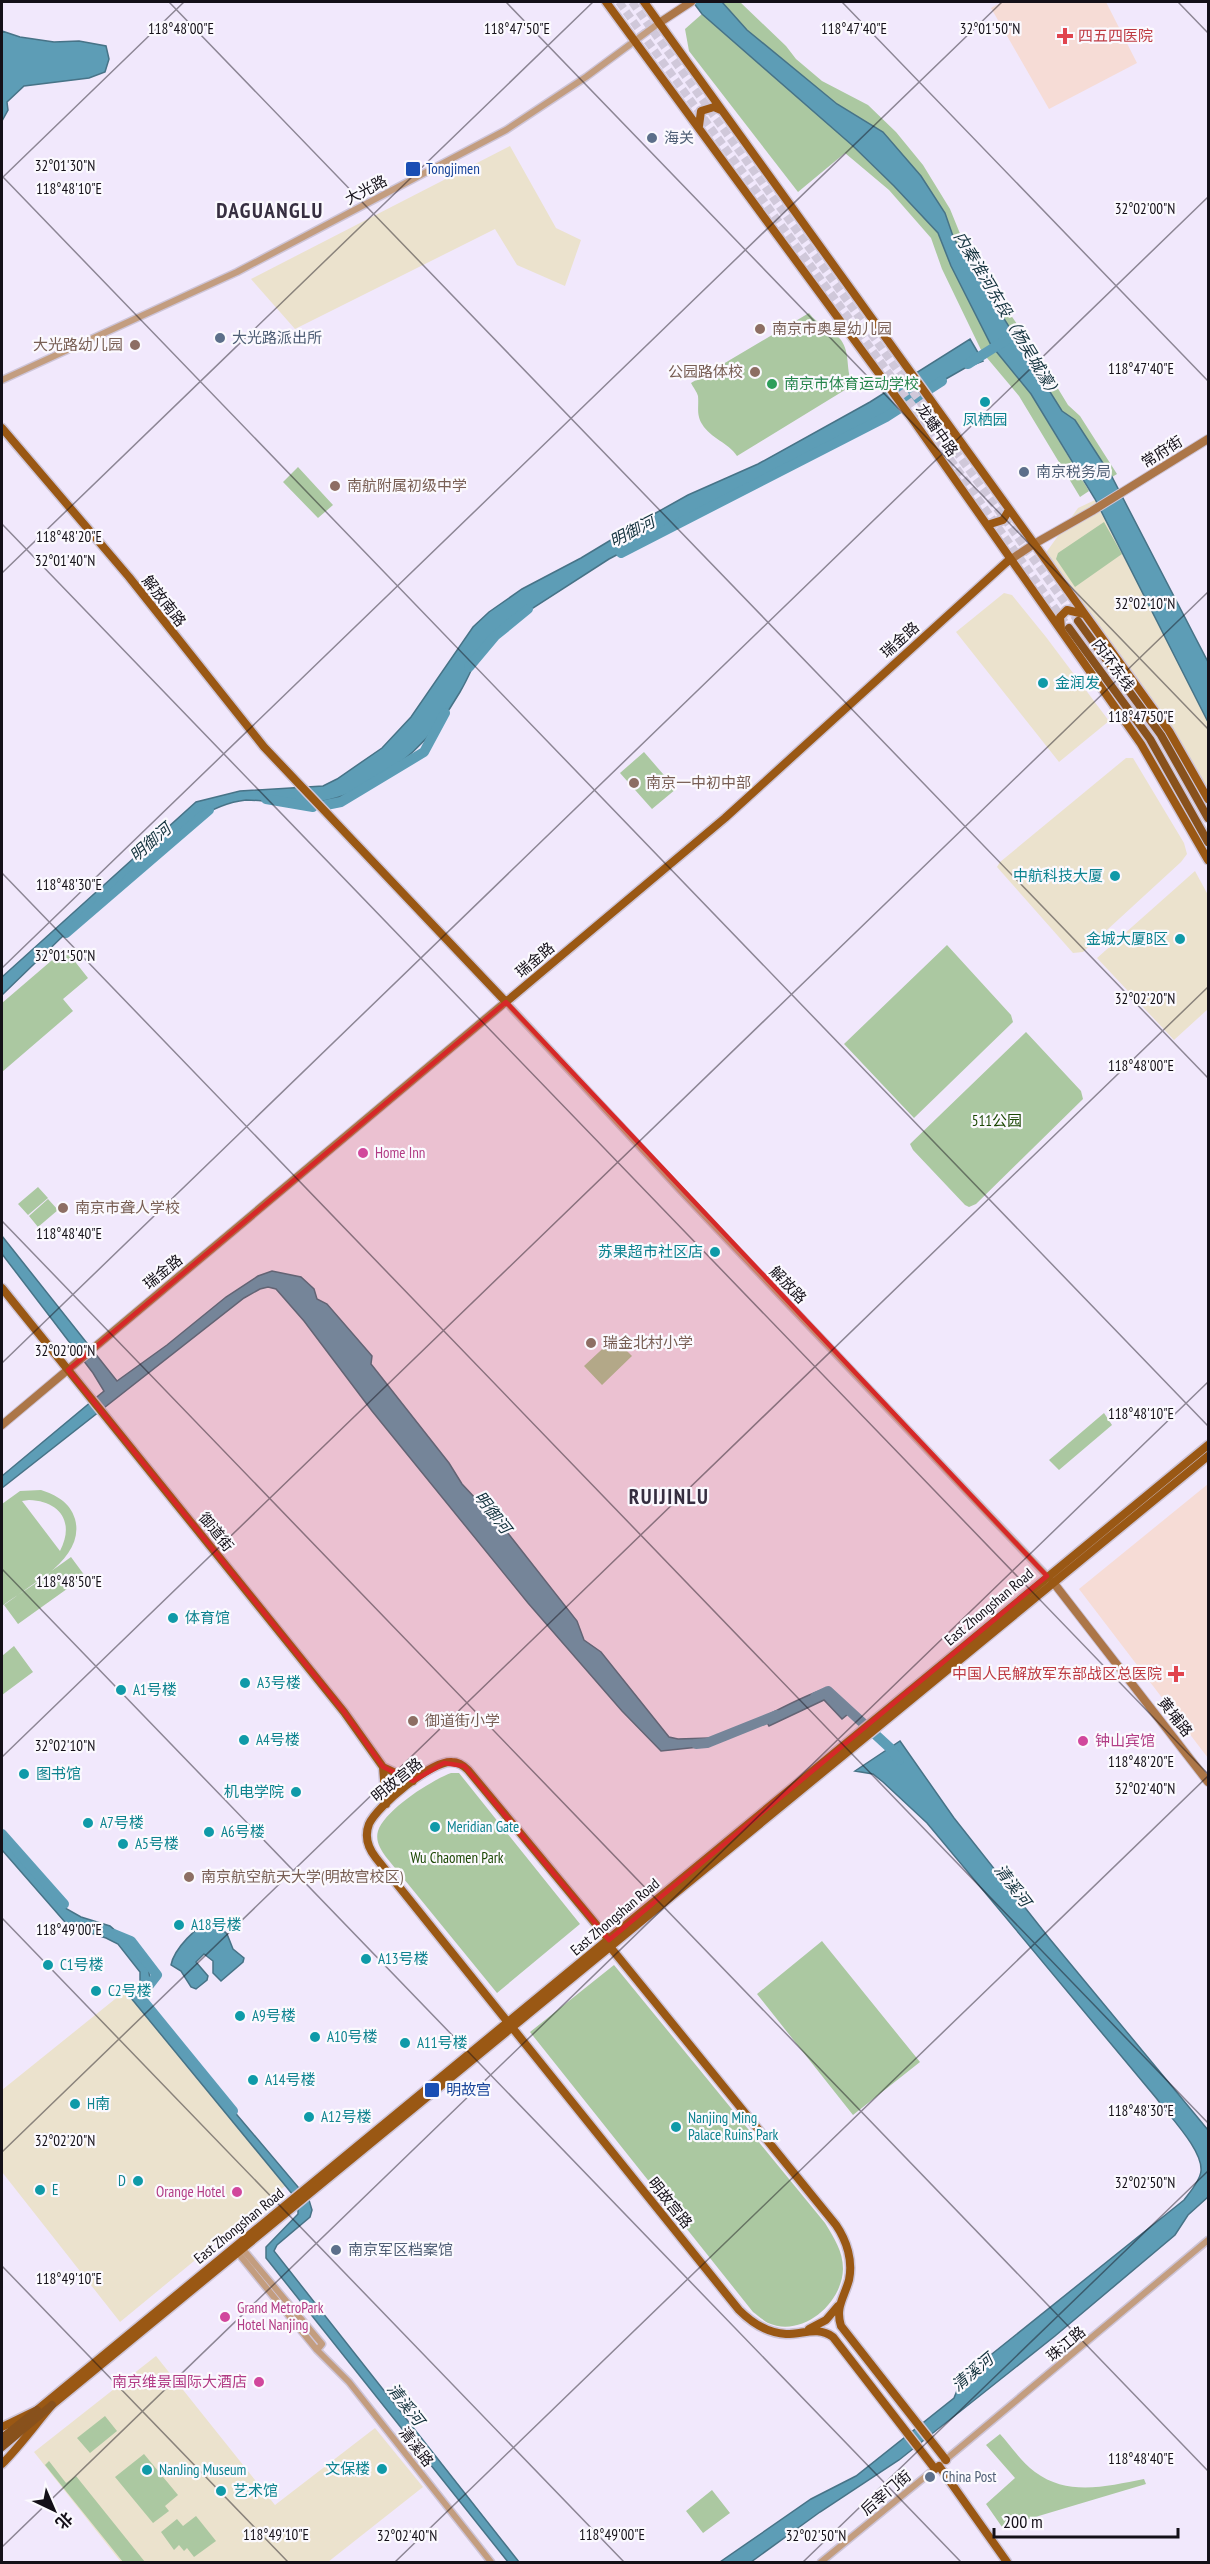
<svg xmlns="http://www.w3.org/2000/svg" width="1210" height="2564" viewBox="0 0 1210 2564" font-family="'PT Sans Narrow','Noto Sans SC',sans-serif">
<style>
.commercial{fill:#ebe2cd}
.medical{fill:#f6dcd6}
.green{fill:#abc8a1;fill-rule:evenodd}
.water{fill:#5d9db6;stroke:#477387;stroke-width:1.5}
.lines{fill:none;stroke-linecap:round;stroke-linejoin:round}
.river{stroke:#5d9db6;stroke-width:10}
.trunk-tunnel{stroke:#d0c8da;stroke-width:8;stroke-dasharray:8 4;stroke-linecap:butt}
.tertiary-casing{stroke:#cec5d8;stroke-width:9}
.secondary-casing{stroke:#cec5d8;stroke-width:10}
.primary-casing{stroke:#cec5d8;stroke-width:11}
.trunk-casing{stroke:#cec5d8;stroke-width:11}
.tertiary{stroke:#c39d7f;stroke-width:6}
.secondary{stroke:#ac7648;stroke-width:8}
.primary{stroke:#9a5814;stroke-width:8}
.trunk{stroke:#88511c;stroke-width:8}
.marked{fill:#d62828;fill-opacity:0.2;stroke:#d62828;stroke-width:4.5;stroke-linejoin:round}
.ticks{fill:none;stroke:#141018;stroke-width:1.5;stroke-opacity:0.45}
.health-dot{fill:#e0444e;stroke:#fbf9fe;stroke-width:2}
.service-dot{fill:#5c6f8a;stroke:#fbf9fe;stroke-width:2}
.transit-dot{fill:#1a4fb4;stroke:#fbf9fe;stroke-width:2}
.education-dot{fill:#8d6e63;stroke:#fbf9fe;stroke-width:2}
.leisure-dot{fill:#2e9e5b;stroke:#fbf9fe;stroke-width:2}
.culture-dot{fill:#0f9aa8;stroke:#fbf9fe;stroke-width:2}
.hotel-dot{fill:#d1479c;stroke:#fbf9fe;stroke-width:2}
.labels{text-anchor:middle;stroke-width:4.5;stroke-linejoin:round;paint-order:stroke}
.health-label{font-size:15px;fill:#be3a42;stroke:#fbf9fe;text-anchor:start}
.service-label{font-size:15px;fill:#4e5e75;stroke:#fbf9fe;text-anchor:start}
.transit-label{font-size:15px;fill:#164399;stroke:#fbf9fe;text-anchor:start}
.street-label{font-size:15px;fill:#141018;stroke:#fbf9fe}
.education-label{font-size:15px;fill:#785e54;stroke:#fbf9fe;text-anchor:start}
.leisure-label{font-size:15px;fill:#27864d;stroke:#fbf9fe;text-anchor:start}
.culture-label{font-size:15px;fill:#0d838f;stroke:#fbf9fe;text-anchor:start}
.park-label{font-size:15px;fill:#1b4703;stroke:#fbf9fe}
.hotel-label{font-size:15px;fill:#b23c85;stroke:#fbf9fe;text-anchor:start}
.water-label{font-size:16px;font-style:italic;fill:#13323d;stroke:#fbf9fe}
.district-label{font-size:21px;font-weight:bold;letter-spacing:1.5px;fill:#362e40;stroke:#fbf9fe}
.ticks-label{font-size:15px;text-anchor:middle;fill:#141018;stroke:#fbf9fe;stroke-width:4.5;stroke-linejoin:round;paint-order:stroke}
</style>
<rect width="100%" height="100%" fill="#f1e8fc"/>
<!-- commercial -->
<path class="commercial" d="M510,146l46,82 25,12 -16,46 -48,-21 -22,-36 -200,100 -44,-50z
M1095,500l113,222v77l-39,-68 -124,-177 33,-46z
M1004,593l8,2 34,42 63,84 -50,41 -103,-130z
M1126,758h7l51,85 3,11 -6,8 -98,90 -10,1 -76,-86 3,-5z
M1195,871l13,24v114l-34,31 -77,-82z
M130,1987l160,195 -170,140 -118,-150v-82z
M156,2356l119,149 100,-77 48,59 -95,75h-207l-87,-110z"/>
<!-- medical -->
<path class="medical" d="M1002,2h104l31,61 -88,46 -58,-101z
M1208,1484v274l-129,-169z"/>
<!-- green -->
<path class="green" d="M722,2h18l46,44 10,13 26,22 46,24 28,27 27,33 27,44 11,27 19,34 52,76 36,59 12,11 37,58 -5,3 -37,-57 -13,-9 -108,-172 -9,-26 -24,-37 -38,-44 -46,-28 -90,-74z
M702,14l151,132 41,40 44,47 13,33 40,79 40,49 58,97 -9,6 -61,-101 -37,-44 -40,-83 -11,-31 -42,-48 -44,-37 -47,39 -109,-141 -4,-22z
M809,313c8,12 23,15 32,27 10,14 4,31 12,45l-116,71c-9,-14 -26,-17 -35,-32 -6,-10 -3,-17 -4,-28 -1,-4 -5,-9 -7,-13z
M298,467l35,38 -15,13 -35,-36z
M1104,522l18,32 -47,33 -19,-28 2,-6z
M644,752l32,37 -24,20 -32,-36z
M947,945l64,70 2,7 -99,96 -70,-74z
M65,949l23,29 -25,21 10,12 -71,61v-69z
M1026,1032l55,59 2,8 -107,105 -7,3 -4,-2 -52,-55 -3,-6z
M38,1187l10,11 -20,17 -10,-11z
M48,1199l10,11 -20,17 -9,-11z
M614,1338l18,18 -30,29 -18,-19z
M1104,1413l8,12 -53,45 -10,-10z
M41,1490c15,5 29,12 34,29 11,40 -46,67 -73,87v-102l18,-13zM29,1500c31,1 46,22 31,51l-38,-50z
M71,1557l14,19 -67,48 -14,-19z
M14,1646l19,26 -31,23v-39z
M451,1773h8l121,151 -83,69 -111,-136c-5,-7 -11,-16 -8,-26 7,-21 52,-50 73,-58z
M822,1941l98,121 -67,53 -96,-121z
M614,1965l211,258c9,15 18,28 18,46 -1,35 -41,69 -75,54 -5,-3 -11,-8 -15,-11l-223,-280z
M105,2416l12,15 -27,22 -13,-15z
M1000,2434c11,12 22,29 35,38 34,25 72,14 109,7l2,5 -144,43 -16,-23 29,-26 -29,-33z
M144,2454l34,41 -13,11 4,5 -16,12 -38,-46z
M49,2461l17,22 10,-7 69,86h-22l-78,-97z
M712,2490l18,23 -27,20 -17,-22z
M196,2516l20,25 -22,16 -7,-9 -3,3 -5,-6 -5,5 -13,-18 16,-13 6,7z"/>
<!-- water -->
<path class="water" d="M693,2h29l25,28 90,74 46,28 38,44 24,37 9,26 108,172 13,9 37,57 96,185v60l-113,-223 -64,-105 -40,-49 -40,-79 -13,-33 -44,-47 -41,-40 -151,-132z
M2,31l18,6 34,5 25,-1 27,5 3,13 -4,13 -16,6 -65,8 -17,16 1,8 -6,11z
M970,339l13,22 -18,7 -84,48 -272,143 -107,69c-26,21 -26,37 -42,64 -27,47 -61,78 -110,101 -16,7 -40,12 -58,11 -15,-1 -30,-4 -46,-4 -20,2 -38,11 -55,22l-128,114 -61,59v-18l194,-175 44,-11 83,-5 14,-7 45,-31 29,-31 62,-90 16,-15 33,-23 59,-31 73,-44 34,-19 70,-31 112,-62z
M2,1236l115,145 50,-36 59,-48 32,-21 14,-5 29,6 13,12 3,10 10,5 45,52 -1,8 78,99 13,21 45,48 70,89 7,19 17,12 68,85 9,2 30,-1v8l-47,5 -39,-40 -94,-108 -156,-192 -68,-90 -28,-32 -8,-2 -8,2 -16,9 -242,190v-12l102,-85 -11,-18 -91,-119z
M822,1690l8,2 23,18 -11,9 -18,-19 -55,26 -5,-9c19,-10 38,-20 58,-27z
M900,1741l54,77 95,120 159,192v67l-20,18 -13,20 -120,101 -156,124 -79,52 -69,50h-31l91,-63 45,-23 98,-78 8,-20 222,-178c6,-8 16,-19 17,-29 2,-21 -32,-55 -44,-72l-230,-276 -44,-41 -10,-8 -18,-3z
M2,1836l63,72 16,9 29,9 24,21 14,20 2,11 -8,19 41,54 126,149 3,10 -2,7 -33,28 -3,6 245,311h-11l-242,-304v-11l32,-33v-13l-167,-203 2,-7 7,-5v-14l-22,-28 -12,-6 -34,-11 -8,-6 -62,-71z
M213,1920l14,14 6,15 11,9 -1,4 -22,19 -8,-8v-12l-9,-7 -8,8 12,14 -1,4 -11,9 -5,-2 -10,-16 -10,-6c3,-16 26,-40 42,-45z"/>
<g class="lines">
<!-- river -->
<path class="river" d="M968,364l38,-24
M621,553l265,-136 56,-36
M469,667l26,-31 33,-27
M266,799l47,8
M326,805l15,-3 83,-50 21,-39
M66,933l143,-123
M815,1697l13,-6 62,57 9,12
M696,1744l11,-1 70,-28
M2,1834l62,70
M114,1934l17,7 26,34 -17,22 93,114"/>
<!-- trunk-tunnel -->
<path class="trunk-tunnel" d="M619,2l293,403 157,223
M632,2l446,619"/>
<defs>
<path id="tertiary" d="M2,380l235,-108 269,-142 80,-53 73,-54
M504,1000l177,191 370,389
M241,2247l81,97 -5,6
M238,2248v5l79,97 32,32 142,180
M944,2461l264,-221
M821,2562l116,-95"/>
<path id="secondary" d="M659,23l32,-21
M1007,562l27,-18 58,-33 116,-72
M2,1425l506,-425
M1053,1582l155,200"/>
<path id="primary" d="M606,2l307,418 228,324 67,116
M644,2l525,729 39,68
M699,126l2,-15 13,-4 7,3
M2,428l127,149 135,170 242,255 219,-184 285,-259
M987,525l16,-5 6,-10
M1061,629l-1,-12 7,-7 17,4
M2,1288l342,424 39,55 3,37
M383,1767l30,14
M809,2329l17,-9 12,-14
M2,2427l35,-17 1171,-965
M2,2464c18,-18 33,-39 50,-59l1156,-949
M939,2466l68,96
M935,2469l-102,-132c-16,-11 -28,-3 -47,-3 -19,-1 -34,-11 -47,-24l-363,-452c-8,-10 -12,-21 -7,-34 8,-18 63,-64 83,-62 7,0 12,4 16,8l141,170 2,8 225,277c11,16 17,36 13,55 -5,18 -14,27 -8,46l105,134"/>
<path id="trunk" d="M1078,621l83,114 47,83
M1069,628l81,111 58,103
M2,2438l35,-28
M2,2447l50,-42"/>
</defs>
<!-- tertiary casing -->
<use href="#tertiary" class="tertiary-casing"/>
<!-- secondary casing -->
<use href="#secondary" class="secondary-casing"/>
<!-- primary casing -->
<use href="#primary" class="primary-casing"/>
<!-- trunk casing -->
<use href="#trunk" class="trunk-casing"/>
<!-- tertiary -->
<use href="#tertiary" class="tertiary"/>
<!-- secondary -->
<use href="#secondary" class="secondary"/>
<!-- primary -->
<use href="#primary" class="primary"/>
<!-- trunk -->
<use href="#trunk" class="trunk"/>
</g>
<!-- marked area -->
<path class="marked" d="M506,1002l541,574 -438,364 -145,-174 -20,-3 -31,18 -30,-14 -39,-55 -276,-342z"/>
<!-- ticks -->
<path class="ticks" d="M169,2l1039,1076M506,2l702,727M842,2l366,379M1178,2l30,31M2,176l1206,1250M2,178l182,-176M2,524l1206,1250M2,573l591,-571M2,873l1206,1250M2,968l1000,-966M2,1221l1206,1250M2,1363l1206,-1166M2,1569l959,993M2,1757l1206,-1165M2,1918l622,644M2,2152l1206,-1165M2,2266l286,296M2,2547l1206,-1165M395,2562l813,-786M803,2562l405,-391"/>
<!-- markers -->
<g class="health-dot">
<path d="M1062 27h6v6h6v6h-6v6h-6v-6h-6v-6h6z"/>
<path d="M1173 1665h6v6h6v6h-6v6h-6v-6h-6v-6h6z"/>
</g>
<g class="service-dot">
<circle cx="652" cy="138" r="6"/>
<circle cx="220" cy="338" r="6"/>
<circle cx="1024" cy="472" r="6"/>
<circle cx="336" cy="2250" r="6"/>
<circle cx="930" cy="2477" r="6"/>
</g>
<g class="transit-dot">
<rect x="405" y="161" width="16" height="16" rx="3"/>
<rect x="424" y="2082" width="16" height="16" rx="3"/>
</g>
<g class="education-dot">
<circle cx="760" cy="329" r="6"/>
<circle cx="135" cy="345" r="6"/>
<circle cx="755" cy="372" r="6"/>
<circle cx="335" cy="486" r="6"/>
<circle cx="634" cy="783" r="6"/>
<circle cx="63" cy="1208" r="6"/>
<circle cx="591" cy="1343" r="6"/>
<circle cx="413" cy="1721" r="6"/>
<circle cx="189" cy="1877" r="6"/>
</g>
<circle class="leisure-dot" cx="772" cy="384" r="6"/>
<g class="culture-dot">
<circle cx="985" cy="402" r="6"/>
<circle cx="1043" cy="683" r="6"/>
<circle cx="1115" cy="876" r="6"/>
<circle cx="1180" cy="939" r="6"/>
<circle cx="715" cy="1252" r="6"/>
<circle cx="173" cy="1618" r="6"/>
<circle cx="245" cy="1683" r="6"/>
<circle cx="121" cy="1690" r="6"/>
<circle cx="244" cy="1740" r="6"/>
<circle cx="24" cy="1774" r="6"/>
<circle cx="296" cy="1792" r="6"/>
<circle cx="88" cy="1823" r="6"/>
<circle cx="435" cy="1827" r="6"/>
<circle cx="209" cy="1832" r="6"/>
<circle cx="123" cy="1844" r="6"/>
<circle cx="179" cy="1925" r="6"/>
<circle cx="366" cy="1959" r="6"/>
<circle cx="48" cy="1965" r="6"/>
<circle cx="96" cy="1991" r="6"/>
<circle cx="240" cy="2016" r="6"/>
<circle cx="315" cy="2037" r="6"/>
<circle cx="405" cy="2043" r="6"/>
<circle cx="253" cy="2080" r="6"/>
<circle cx="75" cy="2104" r="6"/>
<circle cx="309" cy="2117" r="6"/>
<circle cx="676" cy="2127" r="6"/>
<circle cx="138" cy="2181" r="6"/>
<circle cx="40" cy="2190" r="6"/>
<circle cx="382" cy="2469" r="6"/>
<circle cx="147" cy="2470" r="6"/>
<circle cx="221" cy="2491" r="6"/>
</g>
<g class="hotel-dot">
<circle cx="363" cy="1153" r="6"/>
<circle cx="1083" cy="1741" r="6"/>
<circle cx="237" cy="2192" r="6"/>
<circle cx="225" cy="2317" r="6"/>
<circle cx="259" cy="2382" r="6"/>
</g>
<g class="labels">
<!-- health labels -->
<g class="health-label">
<text x="1078" y="41">四五四医院</text>
<text x="1162" y="1679" text-anchor="end">中国人民解放军东部战区总医院</text>
</g>
<!-- service labels -->
<g class="service-label">
<text x="664" y="143">海关</text>
<text x="232" y="343">大光路派出所</text>
<text x="1036" y="477">南京税务局</text>
<text x="348" y="2255">南京军区档案馆</text>
<text x="942" y="2482">China Post</text>
</g>
<!-- transit labels -->
<g class="transit-label">
<text x="426" y="174">Tongjimen</text>
<text x="446" y="2095">明故宫</text>
</g>
<!-- street labels -->
<g class="street-label">
<text transform="translate(366 190) rotate(-28)" y="5">大光路</text>
<text transform="translate(937 430) rotate(55)" y="5">龙蟠中路</text>
<text transform="translate(1162 452) rotate(-32)" y="5">常府街</text>
<text transform="translate(164 601) rotate(52)" y="5">解放南路</text>
<text transform="translate(900 640) rotate(-42)" y="5">瑞金路</text>
<text transform="translate(1113 665) rotate(54)" y="5">内环东线</text>
<text transform="translate(535 960) rotate(-40)" y="5">瑞金路</text>
<text transform="translate(163 1272) rotate(-39)" y="5">瑞金路</text>
<text transform="translate(788 1285) rotate(46)" y="5">解放路</text>
<text transform="translate(216 1532) rotate(51)" y="5">御道街</text>
<text transform="translate(989 1607) rotate(-40)" y="5">East Zhongshan Road</text>
<text transform="translate(1175 1717) rotate(52)" y="5">黄埔路</text>
<text transform="translate(397 1780) rotate(-39)" y="5">明故宫路</text>
<text transform="translate(615 1917) rotate(-40)" y="5">East Zhongshan Road</text>
<text transform="translate(670 2203) rotate(51)" y="5">明故宫路</text>
<text transform="translate(239 2226) rotate(-39)" y="5">East Zhongshan Road</text>
<text transform="translate(1066 2344) rotate(-40)" y="5">珠江路</text>
<text transform="translate(416 2447) rotate(52)" y="5">清溪路</text>
<text transform="translate(886 2493) rotate(-40)" y="5">后宰门街</text>
</g>
<!-- education labels -->
<g class="education-label">
<text x="772" y="334">南京市奥星幼儿园</text>
<text x="123" y="350" text-anchor="end">大光路幼儿园</text>
<text x="743" y="377" text-anchor="end">公园路体校</text>
<text x="347" y="491">南航附属初级中学</text>
<text x="646" y="788">南京一中初中部</text>
<text x="75" y="1213">南京市聋人学校</text>
<text x="603" y="1348">瑞金北村小学</text>
<text x="425" y="1726">御道街小学</text>
<text x="201" y="1882">南京航空航天大学(明故宫校区)</text>
</g>
<!-- leisure labels -->
<g class="leisure-label">
<text x="784" y="389">南京市体育运动学校</text>
</g>
<!-- culture labels -->
<g class="culture-label">
<text x="985" y="425" text-anchor="middle">凤栖园</text>
<text x="1055" y="688">金润发</text>
<text x="1103" y="881" text-anchor="end">中航科技大厦</text>
<text x="1168" y="944" text-anchor="end">金城大厦B区</text>
<text x="703" y="1257" text-anchor="end">苏果超市社区店</text>
<text x="185" y="1623">体育馆</text>
<text x="257" y="1688">A3号楼</text>
<text x="133" y="1695">A1号楼</text>
<text x="256" y="1745">A4号楼</text>
<text x="36" y="1779">图书馆</text>
<text x="284" y="1797" text-anchor="end">机电学院</text>
<text x="100" y="1828">A7号楼</text>
<text x="447" y="1832">Meridian Gate</text>
<text x="221" y="1837">A6号楼</text>
<text x="135" y="1849">A5号楼</text>
<text x="191" y="1930">A18号楼</text>
<text x="378" y="1964">A13号楼</text>
<text x="60" y="1970">C1号楼</text>
<text x="108" y="1996">C2号楼</text>
<text x="252" y="2021">A9号楼</text>
<text x="327" y="2042">A10号楼</text>
<text x="417" y="2048">A11号楼</text>
<text x="265" y="2085">A14号楼</text>
<text x="87" y="2109">H南</text>
<text x="321" y="2122">A12号楼</text>
<text x="688" y="2123">Nanjing Ming<tspan x="688" dy="17">Palace Ruins Park</tspan></text>
<text x="126" y="2186" text-anchor="end">D</text>
<text x="52" y="2195">E</text>
<text x="370" y="2474" text-anchor="end">文保楼</text>
<text x="159" y="2475">NanJing Museum</text>
<text x="233" y="2496">艺术馆</text>
</g>
<!-- park labels -->
<g class="park-label">
<text x="997" y="1126">511公园</text>
<text x="457" y="1863">Wu Chaomen Park</text>
</g>
<!-- hotel labels -->
<g class="hotel-label">
<text x="375" y="1158">Home Inn</text>
<text x="1095" y="1746">钟山宾馆</text>
<text x="225" y="2197" text-anchor="end">Orange Hotel</text>
<text x="237" y="2313">Grand MetroPark<tspan x="237" dy="17">Hotel Nanjing</tspan></text>
<text x="247" y="2387" text-anchor="end">南京维景国际大酒店</text>
</g>
<!-- water labels -->
<g class="water-label">
<text transform="translate(1008 315) rotate(59)" y="6">内秦淮河东段（杨吴城濠）</text>
<text transform="translate(632 531) rotate(-27)" y="6">明御河</text>
<text transform="translate(150 842) rotate(-41)" y="6">明御河</text>
<text transform="translate(493 1512) rotate(52)" y="6">明御河</text>
<text transform="translate(1013 1885) rotate(53)" y="6">清溪河</text>
<text transform="translate(972 2372) rotate(-40)" y="6">清溪河</text>
<text transform="translate(406 2404) rotate(52)" y="6">清溪河</text>
</g>
<!-- district labels -->
<g class="district-label">
<text x="270" y="218">DAGUANGLU</text>
<text x="669" y="1504">RUIJINLU</text>
</g>
</g>
<g class="ticks-label">
<text x="990" y="34">32°01'50"N</text>
<text x="181" y="34">118°48'00"E</text>
<text x="517" y="34">118°47'50"E</text>
<text x="854" y="34">118°47'40"E</text>
<text x="65" y="171">32°01'30"N</text>
<text x="69" y="194">118°48'10"E</text>
<text x="1145" y="214">32°02'00"N</text>
<text x="1141" y="374">118°47'40"E</text>
<text x="69" y="542">118°48'20"E</text>
<text x="65" y="566">32°01'40"N</text>
<text x="1145" y="609">32°02'10"N</text>
<text x="1141" y="722">118°47'50"E</text>
<text x="69" y="890">118°48'30"E</text>
<text x="65" y="961">32°01'50"N</text>
<text x="1145" y="1004">32°02'20"N</text>
<text x="1141" y="1071">118°48'00"E</text>
<text x="69" y="1239">118°48'40"E</text>
<text x="65" y="1356">32°02'00"N</text>
<text x="1141" y="1419">118°48'10"E</text>
<text x="69" y="1587">118°48'50"E</text>
<text x="65" y="1751">32°02'10"N</text>
<text x="1141" y="1767">118°48'20"E</text>
<text x="1145" y="1794">32°02'40"N</text>
<text x="69" y="1935">118°49'00"E</text>
<text x="1141" y="2116">118°48'30"E</text>
<text x="65" y="2146">32°02'20"N</text>
<text x="1145" y="2188">32°02'50"N</text>
<text x="69" y="2284">118°49'10"E</text>
<text x="1141" y="2464">118°48'40"E</text>
<text x="276" y="2540">118°49'10"E</text>
<text x="612" y="2540">118°49'00"E</text>
<text x="407" y="2541">32°02'40"N</text>
<text x="816" y="2541">32°02'50"N</text>
</g>
<!-- border -->
<rect width="1210" height="2564" fill="none" stroke="#141018" stroke-width="6"/>
<!-- north arrow -->
<g transform="translate(54 2510) rotate(136)" stroke="#fbf9fe" stroke-width="4.5" paint-order="stroke">
<path d="M0-4.5L10 22L0 15L-10 22Z" fill="#141018"/>
<text y="-9" font-size="16" font-weight="bold" text-anchor="middle" fill="#141018">北</text>
</g>
<!-- scale -->
<path d="M994 2528v9h184v-9" fill="none" stroke="#141018" stroke-width="3"/>
<text x="1003" y="2528" font-size="18" fill="#141018" stroke="#fbf9fe" stroke-width="4.5" paint-order="stroke">200 m</text>
</svg>
